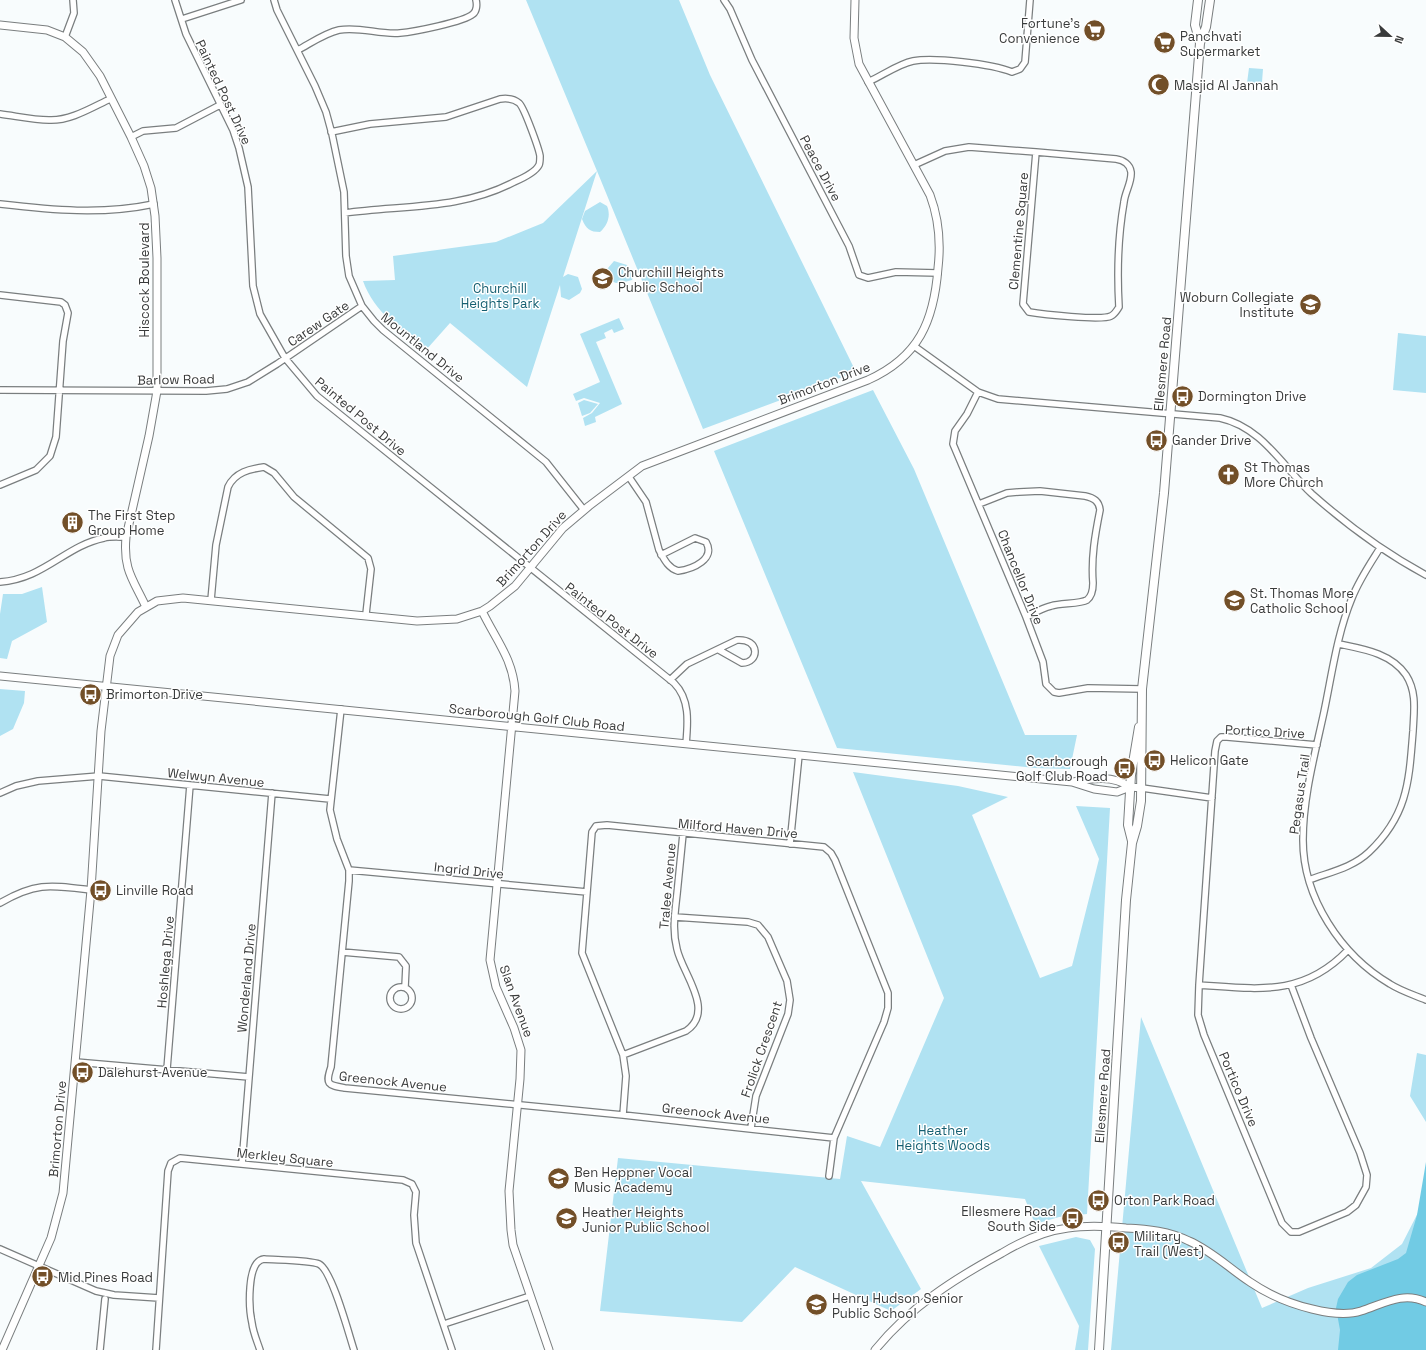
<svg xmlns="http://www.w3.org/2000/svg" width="1426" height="1350" viewBox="0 0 1426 1350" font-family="'Space Grotesk',sans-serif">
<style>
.green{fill:#b0e2f2}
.forest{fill:#71cbe4}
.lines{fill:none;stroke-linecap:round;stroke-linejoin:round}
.minor-casing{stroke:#7a7e7f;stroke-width:8}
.tertiary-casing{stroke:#7a7e7f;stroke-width:9}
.secondary-casing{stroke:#7a7e7f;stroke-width:10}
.minor{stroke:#fff;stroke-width:5.5}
.tertiary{stroke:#fff;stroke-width:7}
.secondary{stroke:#fff;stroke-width:8}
.labels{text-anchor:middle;stroke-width:3;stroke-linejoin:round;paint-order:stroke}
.poi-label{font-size:13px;fill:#393b3b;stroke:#fff;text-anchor:start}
.street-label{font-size:13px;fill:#393b3b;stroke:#fff}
.park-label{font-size:13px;fill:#155f71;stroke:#fff}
</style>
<rect width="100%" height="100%" fill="#f8fcfd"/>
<!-- green -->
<path class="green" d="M526,0h153l31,75 146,297 -153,57 -106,-258 -34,106 5,-3 10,3 4,12 -2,4 -11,7 -8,-3 -1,-12 -33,102 -77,-64 -24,27c-24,-19 -52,-38 -63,-69l32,-1 -2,-24 103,-14 47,-19 54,-52z
M1249,68l14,1 -1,13 -4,2 -11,-1z
M600,202l7,4c4,9 1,19 -7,26 -10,0 -14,-3 -18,-13l3,-8z
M614,261l13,4 7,10 -2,5c-11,3 -17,6 -25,-3l1,-9z
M619,318l5,11 -10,4 -2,-4 -8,4 2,5 -10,4 26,62 -27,13 1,5 -11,4 -2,-8 9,-5 8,-10 -16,-5 -8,3 -3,-7 27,-12 -20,-48z
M1398,333l28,3v57l-33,-3z
M873,390l41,79 111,266h52l-7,34 -35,-1 -198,-20 -123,-297z
M584,400l14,4 -8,9 -8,3 -4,-13z
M42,587l5,35 -35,19 -5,18 -7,-1v-44l3,-20h19z
M0,689l25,2 -1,12 -11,26 -13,7z
M853,772l105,14 50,11 -36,18 68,163 32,-12 27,-107 -23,-53 34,2 -23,406 -28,3 -24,7 -10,-25 -164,-18 60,108 -30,22 -96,-44 -53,55 -142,-11 18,-153 222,21 7,-43 33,11 64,-149z
M1141,1017l121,291 46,-20 63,-20 31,-24 24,-47v153h-315z
M1417,1053l9,2v67l-16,-26z
M1076,1237l14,3 5,9 -7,101h-13l4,-24 -40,-80z"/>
<!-- forest -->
<path class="forest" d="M1426,1162v188h-88l2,-20 -4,-22 2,-9 10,-17 9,-7 41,-16 8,-6 11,-38z"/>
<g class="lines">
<defs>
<path id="minor" d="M175,0l11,34 47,96 6,18 9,39 5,99 7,28 25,44 32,38 357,287c16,16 14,39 12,61
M274,0l3,10 38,76 11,26 6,22 12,58 2,64 3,20 13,30 12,15 9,9 163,132 38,48
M724,0l6,9 22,51 97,186 10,29 9,3 28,-6 42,1
M182,19l59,-19
M65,37l9,-24 -1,-13
M298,50c13,-7 27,-17 41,-20 20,-4 41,5 61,3 13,-1 64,-11 73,-19 4,-3 4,-10 3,-14
M868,82c14,-6 30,-18 45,-21 21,-4 79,3 99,11l8,-3 5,-7 5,-62
M0,114c16,2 33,6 49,6 21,1 42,-12 61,-21
M331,132l39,-8 76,-7 54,-18c7,-1 13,-1 19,4 5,4 20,46 21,53 0,3 0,7 -1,9 -4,8 -18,14 -25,17 -53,28 -112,23 -169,31
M131,137l12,-6 33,-3 44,-23
M914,165l31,-14 24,-4 67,5 -13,152 6,8c12,2 73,9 82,4 4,-2 6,-6 8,-9 -2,-35 -1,-71 5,-105 1,-10 8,-20 7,-30 -1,-8 -8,-12 -15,-13l-80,-7
M0,204c52,6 102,11 154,0
M0,295l61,7 4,3 3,8 -5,28 -7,96 -6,19 -14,14 -36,15
M914,346l64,46 20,7 222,19c42,9 63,49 92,76 35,31 73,59 114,81
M0,390l206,1 21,-2 21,-7 29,-18 85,-58
M978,392l-11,22 -12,17 -2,13 73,173 17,45 3,22 8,8 5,1 29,-5 54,1
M629,477l17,25 13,48c5,9 9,18 19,21 15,-2 38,-12 28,-29l-11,-4 -34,17
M979,504l28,-11 12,-1 21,-1 45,5c9,2 14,5 15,14 -5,25 -9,48 -7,73 0,6 -1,13 -6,17 -7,4 -26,3 -36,6 -9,2 -17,7 -25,11
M1380,548c-10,16 -21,32 -28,50 -15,36 -20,76 -28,114 -9,42 -21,85 -21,128 0,58 38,115 87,144 11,7 24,11 36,16
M0,582c44,-3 65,-36 104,-44 7,-2 15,-1 22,-1
M211,600l5,-55 12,-58c7,-15 22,-18 36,-20l10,6 20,24 74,61 3,11 -5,45
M670,680l17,-16 50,-24c23,-2 23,23 5,23l-23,-13
M341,709l-11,101 7,29 12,31v11l-18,186c-6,18 -3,18 14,21l278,27 211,23
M1142,788l70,10
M0,793l16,-7 22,-5 61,-5 231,23
M790,844l9,-89
M349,870l238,22
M1309,880c21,-8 43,-12 60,-28 39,-37 40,-71 44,-121 1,-20 4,-39 -7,-56 -15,-22 -43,-26 -67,-31
M0,903c36,-21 50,-18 91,-13
M675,917l73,5 10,3 10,12 19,44 3,19 -2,14 -32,82 -5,32
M342,952l57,5 7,9 -1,21
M1199,985c59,4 104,12 149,-35
M1291,985l20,53 49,115 7,22 -1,12 -10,18 -9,7 -48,20h-8l-9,-9 -78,-188 -6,-20 1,-30 16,-234 2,-10 4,-4h6l90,8
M390 998a11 11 0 1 1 22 0a11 11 0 1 1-22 0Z
M623,1055l63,-24c30,-20 -4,-58 -9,-82 -5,-19 -2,-36 0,-55 2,-20 4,-40 6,-60
M76,1062l173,15
M167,1069l23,-284
M623,1115l3,-39 -3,-21 -41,-102 10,-121 4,-6 11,-1 217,22 7,6 4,7 53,133v15l-4,14 -50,116 -5,38
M242,1164l30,-371
M0,1249l96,42 18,4 45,3
M444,1324l86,-28
M100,1350l5,-51
M156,1350l12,-179 3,-8 9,-5 223,22 9,4 4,8 -2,23 2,28 36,107
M260,1350c-3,-9 -7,-18 -8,-27 -3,-13 -6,-62 12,-64 12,1 46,1 55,5 13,6 30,71 35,86"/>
<path id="tertiary" d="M0,25l47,5 18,7 18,15 17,24 31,61 13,29 7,22 4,28 2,42v133l-8,45 -23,101c-3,33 7,42 20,70
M482,611c14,29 31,48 33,80l-25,269 6,27 18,41 7,22 -1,29 -11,112 2,39 2,15 36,105
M0,676l1072,106 22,7 23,3 13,-5 12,1
M1073,782c20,-4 40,-7 57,5
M2,1350l49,-112 12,-45 28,-303 10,-159 9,-75 8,-21 20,-23 19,-11 26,-3 234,23 40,-2 25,-8 8,-5 25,-20 48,-58 26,-22 53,-40 226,-86c51,-23 66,-59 70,-112 3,-26 1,-49 -8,-73l-71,-131 -5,-26 1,-38
M875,1350c35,-43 79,-71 127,-97 20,-12 42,-22 66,-25 19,-3 39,-2 58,0 22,1 43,3 63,13 23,10 41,28 61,41 19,13 41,22 62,27 16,4 34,7 49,2 22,-7 42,-20 65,-9"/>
<path id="secondary" d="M1198,0l-3,25 5,18
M1132,841l-4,-16 3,-50 8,-48
M1099,1350l27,-450 6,-57 5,-17 4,-25 1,-112 22,-196 36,-450 6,-16 4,-27"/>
</defs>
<!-- minor casing -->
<use href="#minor" class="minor-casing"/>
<!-- tertiary casing -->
<use href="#tertiary" class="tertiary-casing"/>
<!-- secondary casing -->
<use href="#secondary" class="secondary-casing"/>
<!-- minor -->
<use href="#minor" class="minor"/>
<!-- tertiary -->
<use href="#tertiary" class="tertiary"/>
<!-- secondary -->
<use href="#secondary" class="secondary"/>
</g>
<!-- icons -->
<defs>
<symbol id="supermarket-disc" viewBox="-11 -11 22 22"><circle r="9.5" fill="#724f28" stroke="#fff"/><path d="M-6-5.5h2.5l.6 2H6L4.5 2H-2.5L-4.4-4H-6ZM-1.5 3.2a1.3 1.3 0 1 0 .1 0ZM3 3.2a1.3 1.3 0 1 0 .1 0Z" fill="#fff"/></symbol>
<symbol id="mosque-disc" viewBox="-11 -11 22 22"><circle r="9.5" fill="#724f28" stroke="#fff"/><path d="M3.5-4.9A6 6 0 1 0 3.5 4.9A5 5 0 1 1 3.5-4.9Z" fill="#fff"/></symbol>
<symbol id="school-disc" viewBox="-11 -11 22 22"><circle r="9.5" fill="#724f28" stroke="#fff"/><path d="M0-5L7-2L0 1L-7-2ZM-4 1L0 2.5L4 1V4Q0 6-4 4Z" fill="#fff"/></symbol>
<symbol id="bus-disc" viewBox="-11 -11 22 22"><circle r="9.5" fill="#724f28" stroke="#fff"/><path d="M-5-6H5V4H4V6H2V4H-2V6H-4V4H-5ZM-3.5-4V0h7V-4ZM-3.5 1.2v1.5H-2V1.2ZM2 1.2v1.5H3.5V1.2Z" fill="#fff"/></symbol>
<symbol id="church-disc" viewBox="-11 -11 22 22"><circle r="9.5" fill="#724f28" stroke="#fff"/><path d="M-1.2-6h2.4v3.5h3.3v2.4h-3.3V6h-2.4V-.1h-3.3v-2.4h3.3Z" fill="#fff"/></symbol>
<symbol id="building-disc" viewBox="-11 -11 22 22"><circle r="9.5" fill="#724f28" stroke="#fff"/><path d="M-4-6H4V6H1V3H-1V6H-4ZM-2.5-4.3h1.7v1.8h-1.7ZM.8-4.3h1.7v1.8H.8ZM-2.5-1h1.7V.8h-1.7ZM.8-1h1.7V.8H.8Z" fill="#fff"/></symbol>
</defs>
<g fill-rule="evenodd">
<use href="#supermarket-disc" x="1082" y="18" width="25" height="25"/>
<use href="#supermarket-disc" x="1152" y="30" width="25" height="25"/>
<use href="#mosque-disc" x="1146" y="72" width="25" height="25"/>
<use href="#school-disc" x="590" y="266" width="25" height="25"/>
<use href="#school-disc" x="1298" y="292" width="25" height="25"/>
<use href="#bus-disc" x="1170" y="384" width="25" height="25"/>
<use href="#bus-disc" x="1144" y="428" width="25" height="25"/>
<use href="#church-disc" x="1216" y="462" width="25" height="25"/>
<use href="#building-disc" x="60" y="510" width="25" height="25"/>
<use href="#school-disc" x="1222" y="588" width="25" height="25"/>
<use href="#bus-disc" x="78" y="682" width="25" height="25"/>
<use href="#bus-disc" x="1142" y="748" width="25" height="25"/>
<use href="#bus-disc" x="1112" y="756" width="25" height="25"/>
<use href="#bus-disc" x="88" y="878" width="25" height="25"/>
<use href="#bus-disc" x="70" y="1060" width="25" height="25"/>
<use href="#school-disc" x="546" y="1166" width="25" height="25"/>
<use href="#bus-disc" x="1086" y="1188" width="25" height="25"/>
<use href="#bus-disc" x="1060" y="1206" width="25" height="25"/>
<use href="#school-disc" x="554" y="1206" width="25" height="25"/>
<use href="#bus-disc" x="1106" y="1230" width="25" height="25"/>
<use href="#bus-disc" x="30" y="1264" width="25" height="25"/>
<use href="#school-disc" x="804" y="1292" width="25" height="25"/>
</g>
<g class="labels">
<!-- poi labels -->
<g class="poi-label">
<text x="1080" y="28" text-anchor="end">Fortune's<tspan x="1080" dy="15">Convenience</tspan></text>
<text x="1180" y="41">Panchvati<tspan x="1180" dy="15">Supermarket</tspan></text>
<text x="1174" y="90">Masjid Al Jannah</text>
<text x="618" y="277">Churchill Heights<tspan x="618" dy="15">Public School</tspan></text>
<text x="1294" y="302" text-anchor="end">Woburn Collegiate<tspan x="1294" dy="15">Institute</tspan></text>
<text x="1198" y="401">Dormington Drive</text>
<text x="1172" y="445">Gander Drive</text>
<text x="1244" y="472">St Thomas<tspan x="1244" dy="15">More Church</tspan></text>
<text x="88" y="520">The First Step<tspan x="88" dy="15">Group Home</tspan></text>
<text x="1250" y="598">St. Thomas More<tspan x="1250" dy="15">Catholic School</tspan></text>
<text x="106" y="699">Brimorton Drive</text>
<text x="1170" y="765">Helicon Gate</text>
<text x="1108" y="766" text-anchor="end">Scarborough<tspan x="1108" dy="15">Golf Club Road</tspan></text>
<text x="116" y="895">Linville Road</text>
<text x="98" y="1077">Dalehurst Avenue</text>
<text x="574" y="1177">Ben Heppner Vocal<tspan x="574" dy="15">Music Academy</tspan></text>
<text x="1114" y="1205">Orton Park Road</text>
<text x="1056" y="1216" text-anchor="end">Ellesmere Road<tspan x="1056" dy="15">South Side</tspan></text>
<text x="582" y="1217">Heather Heights<tspan x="582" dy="15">Junior Public School</tspan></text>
<text x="1134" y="1241">Military<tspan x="1134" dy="15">Trail (West)</tspan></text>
<text x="58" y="1282">Mid Pines Road</text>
<text x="832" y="1303">Henry Hudson Senior<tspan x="832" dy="15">Public School</tspan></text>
</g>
<!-- street labels -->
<g class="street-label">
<text transform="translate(224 92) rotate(65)" y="5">Painted Post Drive</text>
<text transform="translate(821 168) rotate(62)" y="5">Peace Drive</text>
<text transform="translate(1018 231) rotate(-85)" y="5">Clementine Square</text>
<text transform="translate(144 280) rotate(-90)" y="5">Hiscock Boulevard</text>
<text transform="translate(318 323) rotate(-34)" y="5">Carew Gate</text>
<text transform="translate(423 347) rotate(39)" y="5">Mountland Drive</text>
<text transform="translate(1162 364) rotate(-85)" y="5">Ellesmere Road</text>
<text transform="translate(176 379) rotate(-1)" y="5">Barlow Road</text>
<text transform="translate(824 383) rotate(-21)" y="5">Brimorton Drive</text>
<text transform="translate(361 416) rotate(40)" y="5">Painted Post Drive</text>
<text transform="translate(531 548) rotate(-48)" y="5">Brimorton Drive</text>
<text transform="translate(1021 577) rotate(68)" y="5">Chancellor Drive</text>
<text transform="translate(612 620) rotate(38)" y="5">Painted Post Drive</text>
<text transform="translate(537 717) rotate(6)" y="5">Scarborough Golf Club Road</text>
<text transform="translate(1265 731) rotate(3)" y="5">Portico Drive</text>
<text transform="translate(216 777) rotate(6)" y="5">Welwyn Avenue</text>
<text transform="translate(1299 794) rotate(-82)" y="5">Pegasus Trail</text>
<text transform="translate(738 828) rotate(5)" y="5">Milford Haven Drive</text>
<text transform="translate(469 870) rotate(6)" y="5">Ingrid Drive</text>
<text transform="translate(667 886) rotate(-85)" y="5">Tralee Avenue</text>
<text transform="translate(165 962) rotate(-85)" y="5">Hoshlega Drive</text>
<text transform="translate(246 978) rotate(-85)" y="5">Wonderland Drive</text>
<text transform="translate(517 1001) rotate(70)" y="5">Slan Avenue</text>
<text transform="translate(761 1049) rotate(-71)" y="5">Frolick Crescent</text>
<text transform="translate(393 1081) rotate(6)" y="5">Greenock Avenue</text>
<text transform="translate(1239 1089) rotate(67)" y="5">Portico Drive</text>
<text transform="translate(1102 1096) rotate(-86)" y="5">Ellesmere Road</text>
<text transform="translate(716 1113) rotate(6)" y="5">Greenock Avenue</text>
<text transform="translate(57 1129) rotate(-85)" y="5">Brimorton Drive</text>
<text transform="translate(285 1157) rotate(6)" y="5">Merkley Square</text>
</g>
<!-- park labels -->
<g class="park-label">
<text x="500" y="293">Churchill<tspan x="500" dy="15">Heights Park</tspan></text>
<text x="943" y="1135">Heather<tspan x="943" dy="15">Heights Woods</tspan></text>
</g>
</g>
<!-- north arrow -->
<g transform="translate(1390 36) rotate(112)" stroke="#ffffff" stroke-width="3" paint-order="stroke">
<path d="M0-3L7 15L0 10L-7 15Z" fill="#393b3b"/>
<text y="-6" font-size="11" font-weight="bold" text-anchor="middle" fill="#393b3b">N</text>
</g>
</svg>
